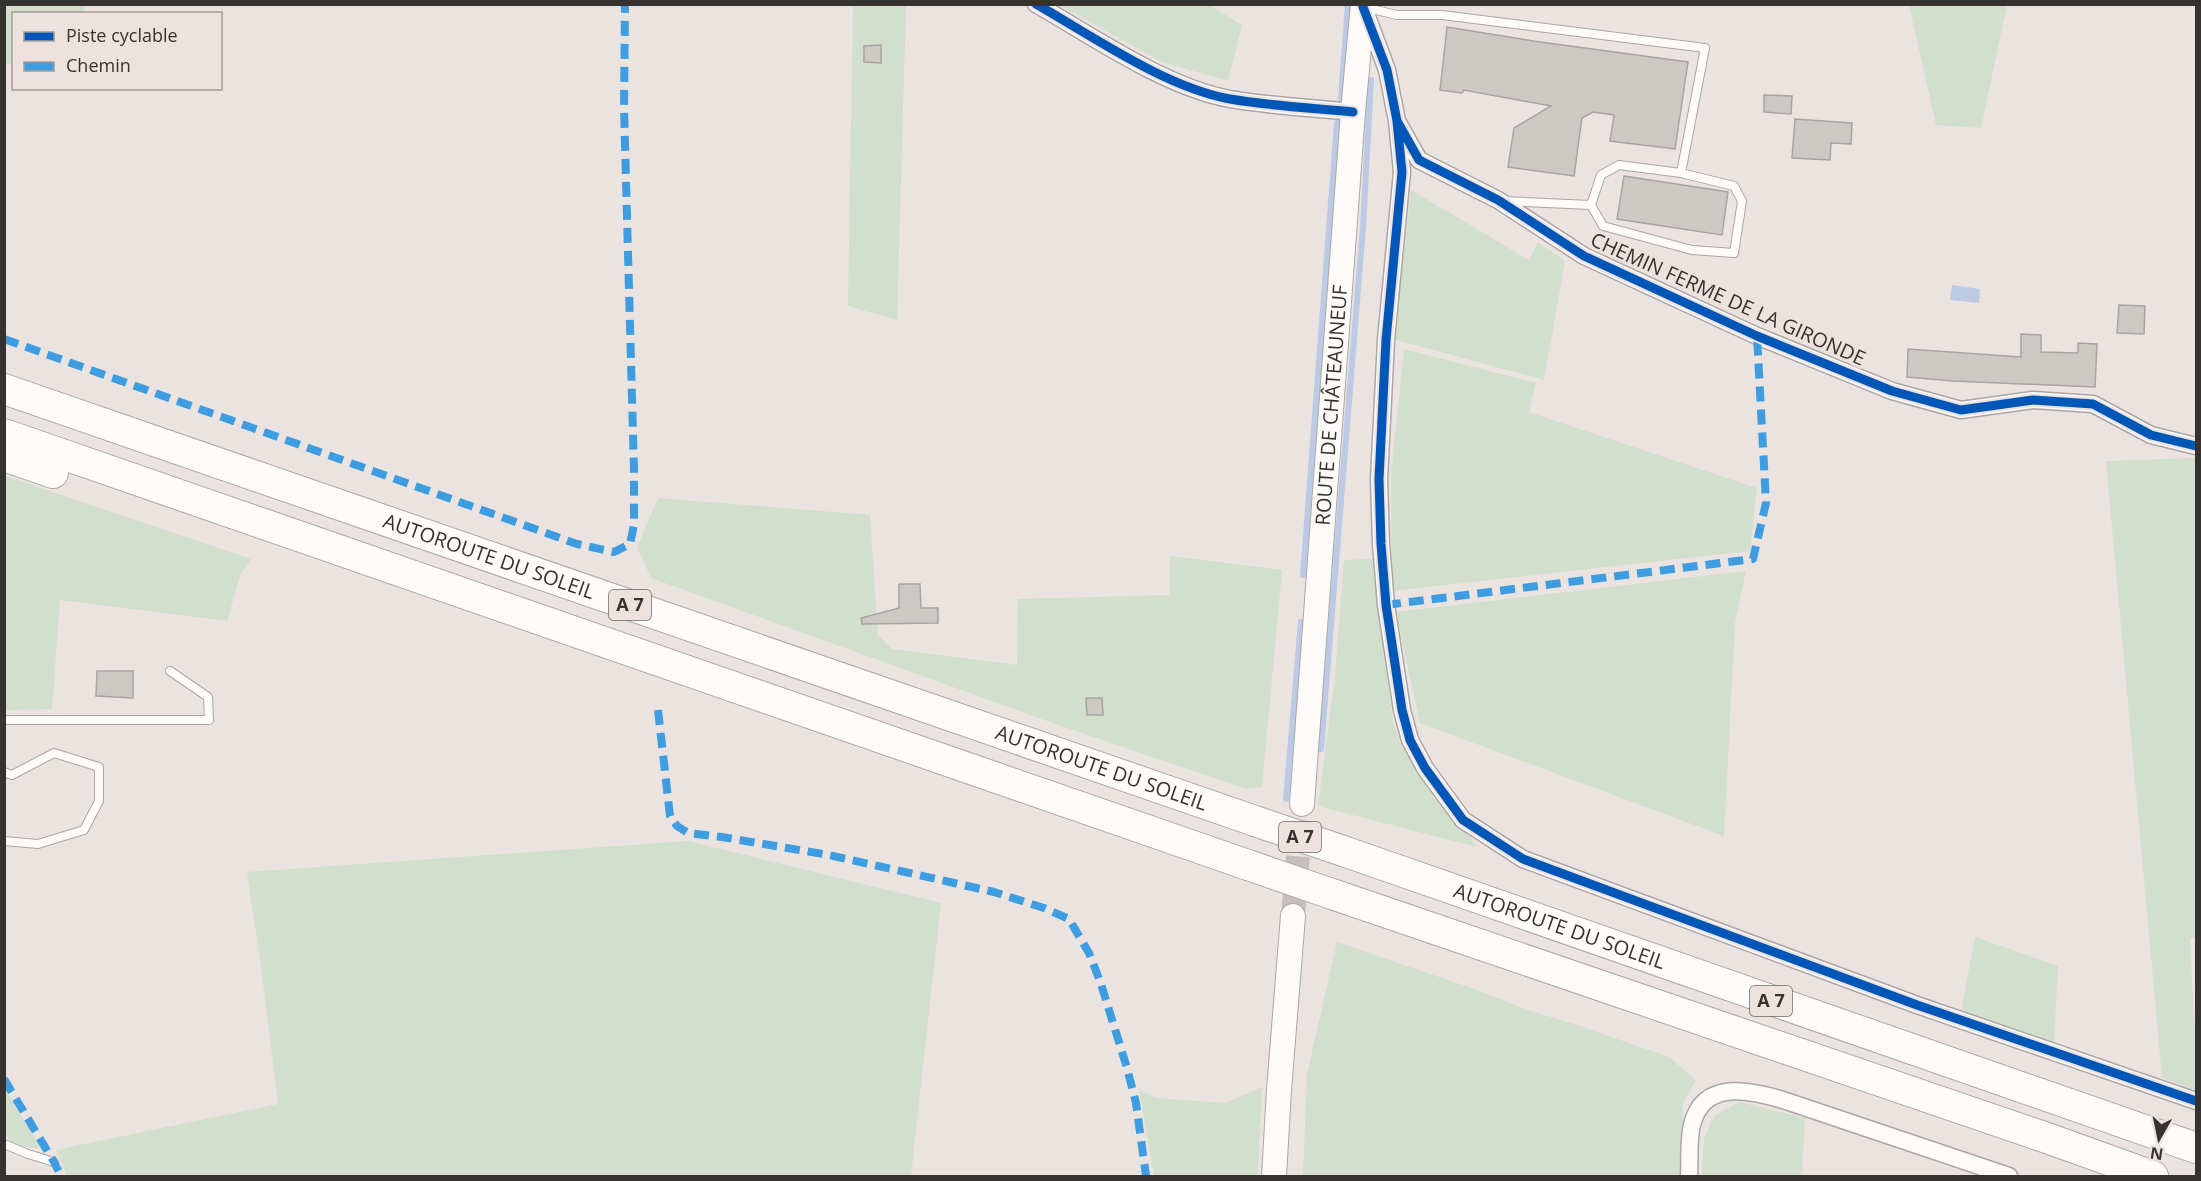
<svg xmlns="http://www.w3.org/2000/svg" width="2201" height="1181" viewBox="0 0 2201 1181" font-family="'Open Sans',sans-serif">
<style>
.green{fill:#d1dfcc}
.water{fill:#bccae4}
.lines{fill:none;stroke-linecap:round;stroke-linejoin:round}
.stream{stroke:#bccae4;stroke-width:6}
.building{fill:#ccc8c4;stroke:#a9a4a2;stroke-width:1.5}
.secondary-tunnel{stroke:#c6c0bd;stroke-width:24;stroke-dasharray:24 12;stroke-linecap:butt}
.lane-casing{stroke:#aba6a5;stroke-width:10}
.street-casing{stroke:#aba6a5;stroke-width:19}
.secondary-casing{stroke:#aba6a5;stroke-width:26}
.highway-casing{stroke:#aba6a5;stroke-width:32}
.lane{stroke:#fcfbfa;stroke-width:8}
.street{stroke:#fcfbfa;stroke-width:16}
.secondary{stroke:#fcfbfa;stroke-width:24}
.highway{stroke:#fcfbfa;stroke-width:30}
.highway-bridge-casing{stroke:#aba6a5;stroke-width:32;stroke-linecap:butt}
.highway-bridge{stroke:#fcfbfa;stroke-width:30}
.quiet{stroke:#3e9de1;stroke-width:8;stroke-dasharray:15 8;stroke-linecap:butt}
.cycleway-casing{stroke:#ede2dd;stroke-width:13}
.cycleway{stroke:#0057b8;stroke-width:9}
.labels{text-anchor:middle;stroke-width:6;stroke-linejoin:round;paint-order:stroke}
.shield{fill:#ede2dd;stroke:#6d6764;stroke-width:1.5}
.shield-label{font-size:18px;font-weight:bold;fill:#363230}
.street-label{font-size:20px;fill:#363230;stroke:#ede2dd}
</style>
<rect width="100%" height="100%" fill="#eae3e0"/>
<!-- green -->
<path class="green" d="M4,5l1,-1 80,1 -1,8 -70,1 -1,50 -8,-1z
M853,5h53l-9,315 -49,-14z
M1059,5h150l33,20 -14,56 -66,-19z
M1909,5h98l-26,123 -45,-3z
M1411,190l118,70 9,-18 27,19 -21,119 -151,-41z
M1404,349l132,34 -7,29 228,76 -7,63 -358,40 -1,-116z
M2196,458v479l-6,2 4,83v3h2v66l-34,-14 -56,-616z
M5,476l246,83 -10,14 -14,48 -167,-21 -8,109 -47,1z
M658,498l212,17 8,120 14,14 125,16 1,-66 152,-4v-39l112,14 -20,217 -15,2 -183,-62 -413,-149 -14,-31z
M1372,559l21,164 9,24 41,51 34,49 -159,-41 17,-129 9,-117z
M1746,571l-11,52 -11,213 -304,-113 -24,-111z
M688,841l253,62 -30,273h-844l-11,-26 222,-46 -16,-130 -15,-102z
M1975,937l83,29 -4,77 -93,-31z
M1337,942l140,48 51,20 52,16 89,31 27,23 -13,23 -1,73h-379l4,-102z
M4,1087l35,58 -1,4 -28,-7 -5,-10z
M1262,1087l-4,89h-104l-15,-86 17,8 70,5z
M1739,1102l66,16 -3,58h-100l2,-37 10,-23z"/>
<!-- water -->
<path class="water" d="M1952,285l28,4 -1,14 -29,-3z"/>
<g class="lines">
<!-- stream -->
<path class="stream" d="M1341,98l7,-94
M1303,575l34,-452
M1321,749l42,-522 8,-147
M1286,799l15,-177"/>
</g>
<!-- building -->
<path class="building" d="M1447,27l86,14 155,21 -13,87 -65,-8 4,-26 -21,-3 -11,6 -8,58 -66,-9 6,-39 37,-22 -87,-16 -2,3 -22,-3z
M881,45v18l-17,-1v-16z
M1764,95l28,1 -1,18 -27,-2z
M1795,119l57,4 -1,21 -20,-1 -1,17 -38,-2z
M1624,176l104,16 -6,43 -105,-16z
M2119,305l26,1 -1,28 -27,-1z
M2021,334l20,1v17l37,1v-10l19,1 -2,43 -142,-6 -46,-4 1,-28 113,8z
M899,584h21l1,24h17v15l-76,1 -1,-6 38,-10z
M97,671h36v27l-37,-2z
M1086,698h16l1,17h-16z"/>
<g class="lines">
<!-- secondary-tunnel -->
<path class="secondary-tunnel" d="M1293,916l9,-112"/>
<defs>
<path id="lane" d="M1363,7l34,8h45l263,33 -24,125 53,13 8,15 -8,52 -42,-3 -89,-24 -12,-21 10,-30 18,-10 62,8
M1504,201l87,4
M4,720h205l-1,-23 -38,-26
M4,772l8,3 42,-22 45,14v34l-15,29 -46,14 -34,-3
M4,1144l24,10 26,8"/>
<path id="street" d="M1036,4c58,33 129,83 194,95 40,7 83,9 123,13
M1365,11l22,59 10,51 22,39 79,40 86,56 173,80 135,55 69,19 72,-10 60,4 58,31 45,11
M1397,121l5,51 -16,168 -7,139 2,65 5,61 16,105 8,30 15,28 38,52 60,39 394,146 279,96
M1689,1176c1,-16 -1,-35 3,-51 11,-46 58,-35 91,-25l226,76"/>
<g id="secondary">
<path id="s1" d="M1302,804l51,-692 10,-108"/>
<path d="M1274,1176l5,-86 14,-174"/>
</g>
<g id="highway">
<path id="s2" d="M4,389l1251,432"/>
<path d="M4,434l1244,431"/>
<path d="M4,456l49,17"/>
<path id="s3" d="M1346,852l850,296"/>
<path d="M1332,894l715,244 106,38"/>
</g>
</defs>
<!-- lane casing -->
<use href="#lane" class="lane-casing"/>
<!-- street casing -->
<use href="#street" class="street-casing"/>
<!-- secondary casing -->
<use href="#secondary" class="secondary-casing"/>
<!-- highway casing -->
<use href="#highway" class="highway-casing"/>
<!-- lane -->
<use href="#lane" class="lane"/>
<!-- street -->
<use href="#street" class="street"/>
<!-- secondary -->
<use href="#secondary" class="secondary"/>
<!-- highway -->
<use href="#highway" class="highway"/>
<defs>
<path id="highway-bridge" d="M1255,821l91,31
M1248,865l84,29"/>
</defs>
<!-- highway-bridge casing -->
<use href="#highway-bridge" class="highway-bridge-casing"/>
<!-- highway-bridge -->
<use href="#highway-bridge" class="highway-bridge"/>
<!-- quiet -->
<path class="quiet" d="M4,339l573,205 37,8 16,-8 4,-19v-55l-10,-362 1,-104
M1386,605l367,-46 13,-56 -9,-167
M658,710l12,106 7,10 11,7 34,4 107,18 165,37 50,16 25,11 20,34 12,31 26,84 9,35 10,73
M4,1079l50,83 7,14"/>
<defs>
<path id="cycleway" d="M1036,4c58,33 129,83 194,95 40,7 83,9 123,13
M1363,7l24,63 10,51 22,39 79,40 86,56 173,80 135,55 69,19 72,-10 60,4 58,31 45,11
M1397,121l5,51 -16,168 -7,139 2,65 5,61 16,105 8,30 15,28 38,52 60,39 394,146 279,96"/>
</defs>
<!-- cycleway casing -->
<use href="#cycleway" class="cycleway-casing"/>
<!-- cycleway -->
<use href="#cycleway" class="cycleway"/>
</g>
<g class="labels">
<!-- shield labels -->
<g class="shield">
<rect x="609" y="590" width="42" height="30" rx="4.5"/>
<rect x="1279" y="822" width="42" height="30" rx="4.5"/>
<rect x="1750" y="986" width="42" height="30" rx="4.5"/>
</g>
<g class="shield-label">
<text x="630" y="611">A 7</text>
<text x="1300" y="843">A 7</text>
<text x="1771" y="1007">A 7</text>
</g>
<!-- street labels -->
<g class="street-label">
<text transform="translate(1728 299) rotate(24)" y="7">CHEMIN FERME DE LA GIRONDE</text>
<text dy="7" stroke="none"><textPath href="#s1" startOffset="400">ROUTE DE CHÂTEAUNEUF</textPath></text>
<text dy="7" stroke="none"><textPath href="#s2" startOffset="513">AUTOROUTE DU SOLEIL</textPath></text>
<text dy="7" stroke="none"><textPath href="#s2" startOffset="1161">AUTOROUTE DU SOLEIL</textPath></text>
<text dy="7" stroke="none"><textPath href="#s3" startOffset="226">AUTOROUTE DU SOLEIL</textPath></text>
</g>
</g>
<!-- border -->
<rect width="2201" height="1181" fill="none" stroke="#363230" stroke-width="12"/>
<!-- legend -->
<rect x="12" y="12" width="210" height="78" fill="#ede2dd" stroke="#a49c98" stroke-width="1.5"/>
<rect x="24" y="32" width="30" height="9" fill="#0057b8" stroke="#a49c98" stroke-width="1.5"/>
<text x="66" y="42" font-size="18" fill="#363230">Piste cyclable</text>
<rect x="24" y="62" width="30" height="9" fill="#3e9de1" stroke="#a49c98" stroke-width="1.5"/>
<text x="66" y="72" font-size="18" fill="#363230">Chemin</text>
<!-- north arrow -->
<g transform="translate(2159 1139) rotate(189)" stroke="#ede2dd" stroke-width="4.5" paint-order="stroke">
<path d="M0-4.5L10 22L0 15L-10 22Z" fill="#363230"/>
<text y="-9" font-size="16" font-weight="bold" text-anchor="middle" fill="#363230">N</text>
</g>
</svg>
